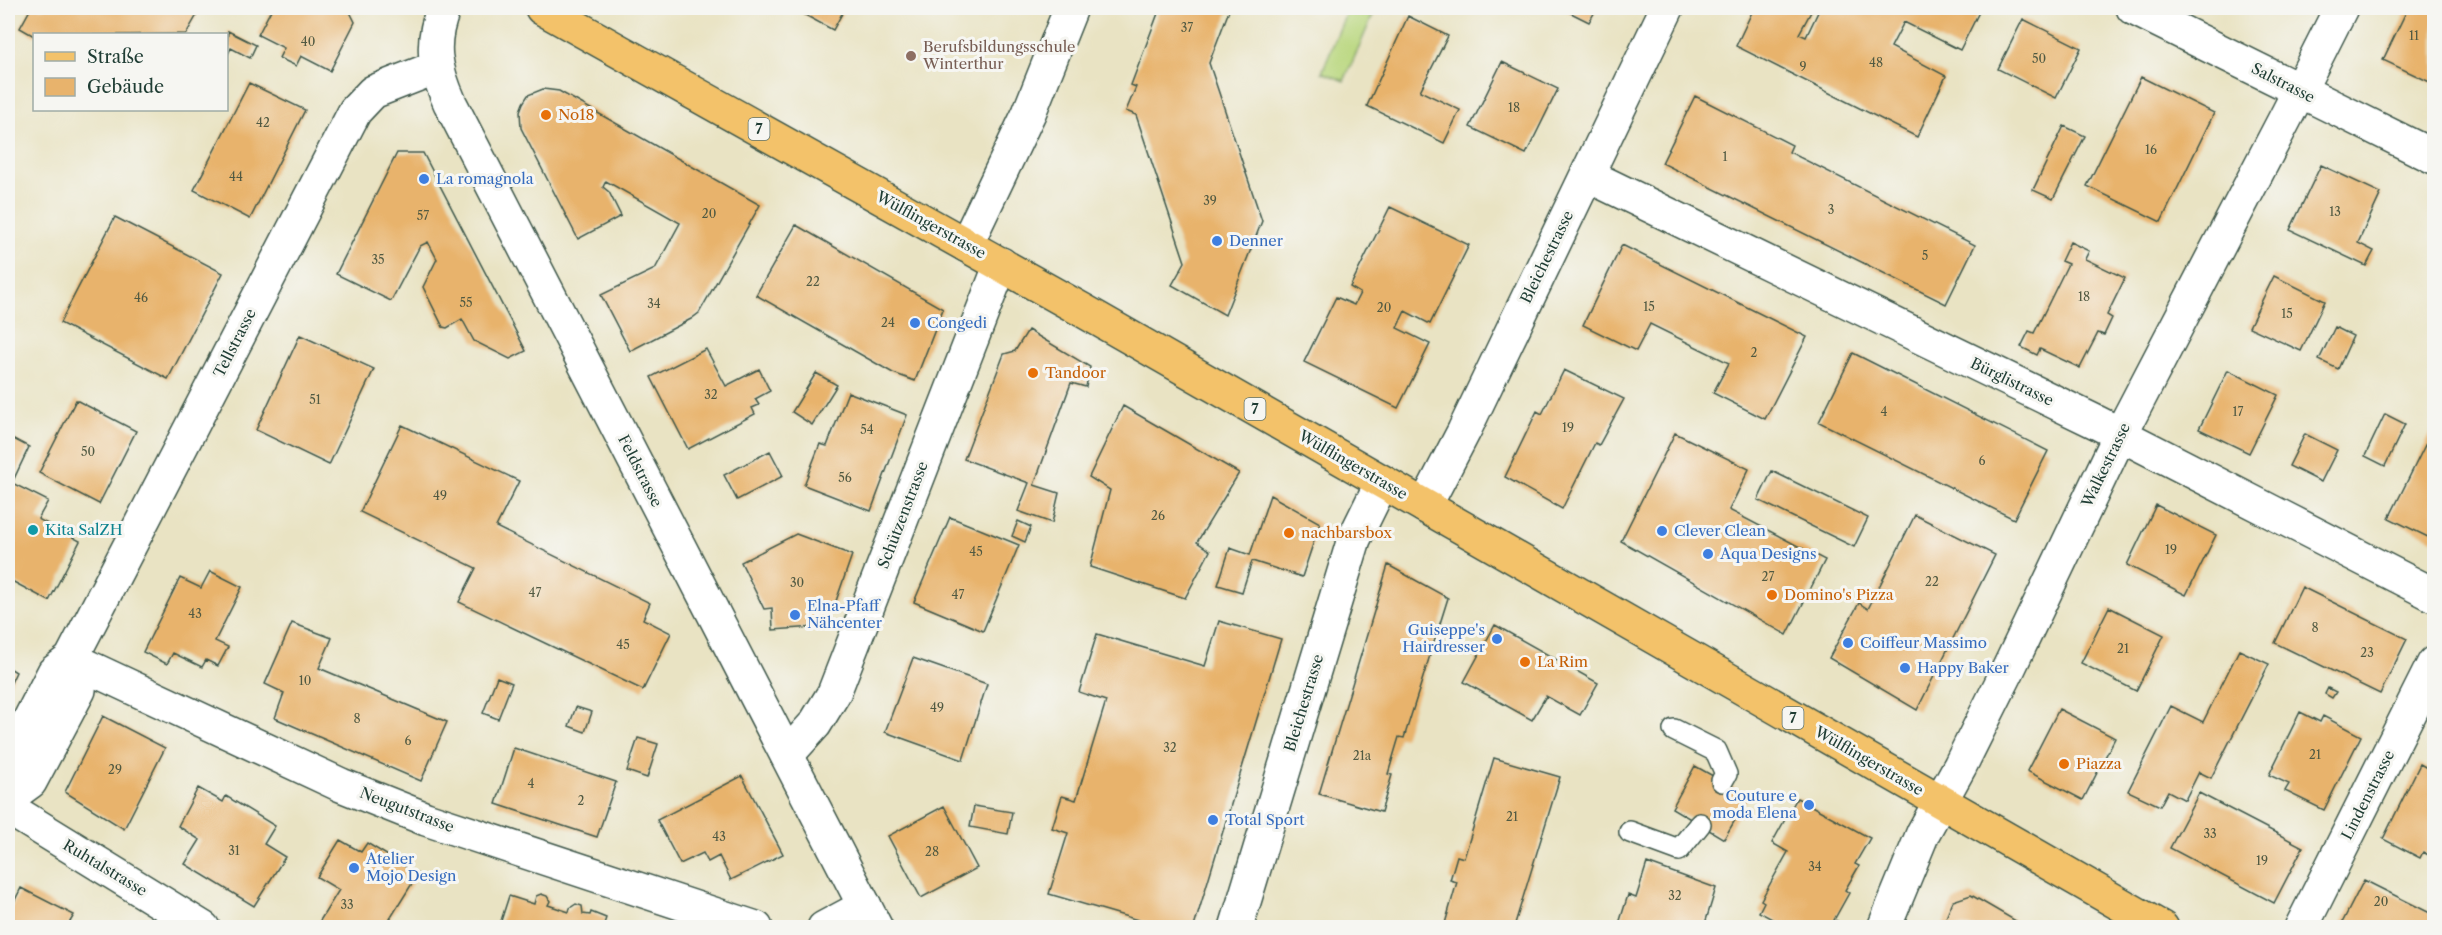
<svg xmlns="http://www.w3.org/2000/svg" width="2442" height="935" viewBox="0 0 2442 935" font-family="'Libre Caslon Text',serif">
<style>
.green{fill:#b9d77e;stroke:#6c8a59;stroke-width:1.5}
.building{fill:#e8b36c}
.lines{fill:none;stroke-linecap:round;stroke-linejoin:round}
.service-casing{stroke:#3d5649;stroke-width:24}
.minor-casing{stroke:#3d5649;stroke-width:36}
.tertiary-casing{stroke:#3d5649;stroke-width:36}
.primary-casing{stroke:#3d5649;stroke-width:36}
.service{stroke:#fff;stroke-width:21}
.minor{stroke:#fff;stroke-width:33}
.tertiary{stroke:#fff;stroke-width:33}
.primary{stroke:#f3c26a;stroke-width:33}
.education-dot{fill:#8d6e63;stroke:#f6f6f2;stroke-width:2}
.food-dot{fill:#e8710a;stroke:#f6f6f2;stroke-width:2}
.shop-dot{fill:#3f7fe0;stroke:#f6f6f2;stroke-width:2}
.culture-dot{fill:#0f9aa8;stroke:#f6f6f2;stroke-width:2}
.labels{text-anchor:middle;stroke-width:6;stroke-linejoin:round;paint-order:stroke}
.number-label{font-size:12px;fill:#515a42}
.shield{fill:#f6f6f2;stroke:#60746d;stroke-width:1.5}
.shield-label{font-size:14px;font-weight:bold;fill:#1f3d34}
.education-label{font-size:15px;fill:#785e54;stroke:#f6f6f2;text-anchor:start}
.street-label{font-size:15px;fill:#1f3d34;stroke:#f6f6f2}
.food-label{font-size:15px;fill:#c56008;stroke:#f6f6f2;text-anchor:start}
.shop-label{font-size:15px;fill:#366cbe;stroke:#f6f6f2;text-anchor:start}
.culture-label{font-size:15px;fill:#0d838f;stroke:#f6f6f2;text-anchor:start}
</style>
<rect width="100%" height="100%" fill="#f6f6f2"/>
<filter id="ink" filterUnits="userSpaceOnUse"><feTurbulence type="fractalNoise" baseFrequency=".0167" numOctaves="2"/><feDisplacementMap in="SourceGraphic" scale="12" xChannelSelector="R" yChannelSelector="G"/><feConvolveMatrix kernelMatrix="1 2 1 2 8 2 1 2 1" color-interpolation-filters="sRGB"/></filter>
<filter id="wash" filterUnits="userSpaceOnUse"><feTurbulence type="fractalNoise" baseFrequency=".008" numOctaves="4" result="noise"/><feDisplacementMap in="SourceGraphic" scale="24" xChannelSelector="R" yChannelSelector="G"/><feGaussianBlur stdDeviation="1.35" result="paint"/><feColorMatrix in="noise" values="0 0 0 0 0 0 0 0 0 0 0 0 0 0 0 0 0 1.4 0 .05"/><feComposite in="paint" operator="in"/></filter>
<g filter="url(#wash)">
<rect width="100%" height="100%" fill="#e9e3c3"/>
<!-- green -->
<path class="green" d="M1348,8h28l-32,73 -22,-9z"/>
<g id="blocks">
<!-- building -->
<path class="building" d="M31,8h170l-15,26 -152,2 -14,-8z
M272,8h76l7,14 -25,49 -29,-15 -5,10 -17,-8 5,-10 -26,-13z
M792,8h53l-12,22z
M1160,8h70l-21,55 53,158 -37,94 -53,-30 13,-23 -49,-147 -10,-4 10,-24 -5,-2z
M1561,8h36l-8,14z
M1748,8h65l-14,26 7,3 14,-29h161l-21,42 -56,-28 -13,25 55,29 -29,61 -181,-91 17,-36z
M2408,8h17l9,4v72l-51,-24z
M1408,16l40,20 -28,55 40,19 -16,33 -77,-37z
M2023,19l58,29 -25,50 -58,-29z
M228,31l28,14 -6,13 -19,-10 -5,10z
M1502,62l56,27 -32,65 -56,-27z
M2141,77l73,36 -53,109 -74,-36z
M249,83l56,27 -55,109 -56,-29z
M543,89l16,2 201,114 -61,108 -8,6 -61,32 -29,-56 54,-26 25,-46 -74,-42 -3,6 6,5 12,24 -43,23 -57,-111 -1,-17 3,-8 5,-8z
M1695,96l97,49 -3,7 186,93 -29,59 -284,-141z
M2064,126l21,10 -32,63 -20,-9z
M397,153h26l103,198 -16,8 -36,-18 -12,-22 -15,9 -4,-1 -20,-40 14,-28 -9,-17 -8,4 -29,55 -55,-27z
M2321,165l60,28 -23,50 16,8 -8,15 -76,-36z
M1390,207l79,38 -39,79 -25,-13 -8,17 33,16 -32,64 -94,-46 32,-65 18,8 6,-12 -10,-6z
M115,217l108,56 -55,106 -108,-56z
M796,225l147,84 -28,72 -22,-8 -137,-78z
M2070,242l19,9 -4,8 40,19 -18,37 5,3 -8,17 -6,-2 -18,35 -40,-19 -3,6 -16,-8 8,-16 5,2 34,-69 -7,-3z
M1622,245l185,92 -42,82 -52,-26 16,-30 -79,-39 -14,27 -53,-26z
M2274,276l51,25 -24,50 -52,-24z
M2335,327l18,9 -15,33 -19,-9z
M1028,330l62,37 -4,20 -15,-4 -37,102 25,8 -7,30 -34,-12 11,-28 -65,-24 40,-105 11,-3z
M300,335l74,34 -45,96 -73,-35z
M706,349l20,37 33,-17 11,22 -15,8 4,6 -7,3 3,6 -67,35 -37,-72z
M1853,353l195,98 -34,68 -195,-97z
M1564,370l60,29 -25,46 -4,-2 -33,66 -57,-32 32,-66 5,3z
M2228,370l50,25 -29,58 -50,-24z
M816,373l21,12 -25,40 -20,-13z
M848,392l59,23 -36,96 -67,-26 16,-41 7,2z
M76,400l60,31 -37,73 -60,-31z
M1123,406l116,67 -42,69 13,9 -25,47 -95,-31 20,-77 -21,-13z
M2385,414l20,10 -20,42 -20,-10z
M402,425l117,56 -23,46 154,76 -7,16 28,14 -28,57 -184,-88 17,-34 -116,-56z
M2434,427v113l-45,-22z
M1675,433l74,36 -20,41 96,50 -38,75 -166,-94z
M2305,434l32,16 -16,32 -32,-16z
M8,436l21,11 -17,36 36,18 -10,18 42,22 -31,60 -41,-22z
M770,451l13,25 -46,24 -13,-25z
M1772,471l96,47 -14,29 -96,-47z
M1270,495l50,28 -18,54 -50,-16 -10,31 -24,-7 12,-37 20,7z
M2156,505l60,30 -30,60 -59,-30z
M1915,515l80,40 -78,155 -88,-52 30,-55 9,6z
M950,517l69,28 -36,86 -69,-29z
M1018,521l13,6 -6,15 -13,-6z
M796,534l56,21 -17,49 -7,1 1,21 -56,4 -1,-22 -8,1 -23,-47z
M1388,565l60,33 -44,140 -5,-1 -11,37 4,1 -11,37 -62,-18z
M210,571l32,16 -27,54 13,6 -10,19 -12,-6 -4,7 -29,-14 -6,11 -24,-12 37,-74 21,10z
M2302,587l105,52 -27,55 -105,-51z
M2109,607l55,28 -28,56 -55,-28z
M1219,621l62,18 -87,288h-32l-113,-33 19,-61 -16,-5 10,-32 14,4 30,-99 -27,-9 18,-58 108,32z
M292,623l40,15 -13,30 128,54 -26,59 -146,-63 9,-25 -19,-9z
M1495,625l103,58 -18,32 -34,-19 -14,24 -68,-38z
M2239,650l30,14 -58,114 -12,-6 -14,28 -17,-9 -8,15 -32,-15 43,-85 32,16z
M913,658l74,26 -24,76 -78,-28z
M8,667l8,5 -8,17z
M497,677l15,6 -14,36 -15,-6z
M2328,688l8,4 -4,6 -7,-4z
M576,707l16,5 -7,20 -16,-6z
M2059,709l56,29 -32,62 -56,-29z
M2300,712l20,10 3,-6 38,20 -37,74 -39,-19 4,-7 -20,-9z
M103,716l62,32 -41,81 -59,-37z
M638,738l20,6 -11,34 -20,-7z
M514,748l102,34 -19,55 -101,-33z
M1494,758l66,19 -46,150h-70l13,-45 -7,-2 7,-24 7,2z
M2420,764l14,8v86l-11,-6 -3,6 -37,-19z
M1695,766l54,30 -25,43 -52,-31z
M742,776l41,78 -52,26 -12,-24 -11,6 -5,-9 -23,11 -23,-44z
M198,788l25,14 3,-6 49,30 -11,18 21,13 -31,49 -69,-42 15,-24 -22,-14z
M2199,793l104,54 -29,56 -104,-55z
M1797,798l73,40 -15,26 4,2 -14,24 4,3 -15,27 3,1 -4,6h-46l-28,-15 5,-10 -3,-2 27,-48 -16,-9z
M944,806l33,62 -56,30 -33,-62z
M974,806l38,6 -4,22 -38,-7z
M340,840l21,12 6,-9 51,31 -33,53h-69l23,-37 -22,-13z
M1647,863l69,25 -12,39h-86l10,-32 8,3z
M2364,880l70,35v12h-94z
M21,888l53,27 -7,12h-59v-13z
M541,894l6,2 3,5 -2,4 21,7 1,-4 6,-4 6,2 1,8 7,1 1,-3 15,6 -3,9h-104l10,-31 25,8 2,-8z
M1971,895l50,29 2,3h-81l11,-26z"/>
</g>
</g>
<g filter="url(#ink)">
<use href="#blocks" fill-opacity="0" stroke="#3d5649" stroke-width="1.5"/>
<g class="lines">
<defs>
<path id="service" d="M1674,730l42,21 10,23 -4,7
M1630,832l49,18 21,-26"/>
<path id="minor" d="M2133,8l301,149
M1587,175l511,248 336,172
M1425,506l39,-75 203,-423
M71,659l270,126 85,34 330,109
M787,755l28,-31 19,-31 167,-429
M8,762l46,-90 17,-13 284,-548 18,-19 64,-25
M8,798l22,-16 49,-92 1,-13 -9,-18
M8,808l195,120
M824,928l41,-22
M1236,928l118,-389 28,-57
M1884,928l39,-95 37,-67 48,-96 112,-235 168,-322 53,-105
M2301,928l133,-265"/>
<path id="tertiary" d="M444,8c-15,36 -9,61 6,95l426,825
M966,245l63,-132 42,-105"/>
<path id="primary" d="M542,8l542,303 1078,617"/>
</defs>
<!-- service casing -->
<use href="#service" class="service-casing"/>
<!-- minor casing -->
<use href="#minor" class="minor-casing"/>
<!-- tertiary casing -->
<use href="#tertiary" class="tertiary-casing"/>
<!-- primary casing -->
<use href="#primary" class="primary-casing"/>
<!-- service -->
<use href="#service" class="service"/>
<!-- minor -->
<use href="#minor" class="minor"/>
<!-- tertiary -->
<use href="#tertiary" class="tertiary"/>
<!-- primary -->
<use href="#primary" class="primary"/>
</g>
</g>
<!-- markers -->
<circle class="education-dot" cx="911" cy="56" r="6"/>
<g class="food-dot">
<circle cx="546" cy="115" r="6"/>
<circle cx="1033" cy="373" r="6"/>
<circle cx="1289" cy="533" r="6"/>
<circle cx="1772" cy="595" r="6"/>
<circle cx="1525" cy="662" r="6"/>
<circle cx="2064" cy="764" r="6"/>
</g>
<g class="shop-dot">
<circle cx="424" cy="179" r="6"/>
<circle cx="1217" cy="241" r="6"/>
<circle cx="915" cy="323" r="6"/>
<circle cx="1662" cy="531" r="6"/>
<circle cx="1708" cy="554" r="6"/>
<circle cx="795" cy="615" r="6"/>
<circle cx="1497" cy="639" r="6"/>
<circle cx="1848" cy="643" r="6"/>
<circle cx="1905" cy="668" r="6"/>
<circle cx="1809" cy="805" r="6"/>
<circle cx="1213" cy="820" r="6"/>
<circle cx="354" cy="868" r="6"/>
</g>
<circle class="culture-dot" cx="33" cy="530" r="6"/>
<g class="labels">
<!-- number labels -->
<g class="number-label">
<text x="1187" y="32">37</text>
<text x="2414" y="40">11</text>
<text x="308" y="46">40</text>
<text x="2039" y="63">50</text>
<text x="1876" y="67">48</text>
<text x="1803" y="71">9</text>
<text x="1514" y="112">18</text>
<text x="263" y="127">42</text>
<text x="2151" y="154">16</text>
<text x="1725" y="161">1</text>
<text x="236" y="181">44</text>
<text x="1210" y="205">39</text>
<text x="1831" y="214">3</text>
<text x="2335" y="216">13</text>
<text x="709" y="218">20</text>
<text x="423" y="220">57</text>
<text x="1925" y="260">5</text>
<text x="378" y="264">35</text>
<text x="813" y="286">22</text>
<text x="2084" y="301">18</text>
<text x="141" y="302">46</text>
<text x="466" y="307">55</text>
<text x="654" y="308">34</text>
<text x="1649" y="311">15</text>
<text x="1384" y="312">20</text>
<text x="2287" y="318">15</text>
<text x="888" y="327">24</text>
<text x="1754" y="357">2</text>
<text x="711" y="399">32</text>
<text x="315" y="404">51</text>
<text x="1884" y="416">4</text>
<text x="2238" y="416">17</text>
<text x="1568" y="432">19</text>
<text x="867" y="434">54</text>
<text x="88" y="456">50</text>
<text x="1982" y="465">6</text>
<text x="845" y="482">56</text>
<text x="440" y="500">49</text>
<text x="1158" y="520">26</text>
<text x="2171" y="554">19</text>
<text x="976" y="556">45</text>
<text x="1768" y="581">27</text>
<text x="1932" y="586">22</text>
<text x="797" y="587">30</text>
<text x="535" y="597">47</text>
<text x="958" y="599">47</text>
<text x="195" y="618">43</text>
<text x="2315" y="632">8</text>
<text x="623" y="649">45</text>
<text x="2123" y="653">21</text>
<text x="2367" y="657">23</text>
<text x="305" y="685">10</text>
<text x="937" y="712">49</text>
<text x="357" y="723">8</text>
<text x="408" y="745">6</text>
<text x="1170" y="752">32</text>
<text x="2315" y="759">21</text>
<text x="1362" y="760">21a</text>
<text x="115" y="774">29</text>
<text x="531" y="788">4</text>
<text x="581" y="805">2</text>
<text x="1512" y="821">21</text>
<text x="2210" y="838">33</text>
<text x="719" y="841">43</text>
<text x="234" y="855">31</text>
<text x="932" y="856">28</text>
<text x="2262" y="865">19</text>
<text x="1815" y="871">34</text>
<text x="1675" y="900">32</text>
<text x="2381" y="906">20</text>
<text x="347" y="909">33</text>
</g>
<!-- shield labels -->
<g class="shield">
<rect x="748.5" y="118" width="21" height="22" rx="4.5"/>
<rect x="1244.5" y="398" width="21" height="22" rx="4.5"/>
<rect x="1782.5" y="707" width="21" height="22" rx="4.5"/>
</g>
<g class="shield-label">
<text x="759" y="134">7</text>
<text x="1255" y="414">7</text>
<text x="1793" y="723">7</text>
</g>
<!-- education labels -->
<g class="education-label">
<text x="923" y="52">Berufsbildungsschule<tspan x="923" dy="17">Winterthur</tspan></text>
</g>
<!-- street labels -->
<g class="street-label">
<text transform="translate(2283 83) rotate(27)" y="5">Salstrasse</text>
<text transform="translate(931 225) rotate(29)" y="5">Wülflingerstrasse</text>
<text transform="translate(1547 257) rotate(-64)" y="5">Bleichestrasse</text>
<text transform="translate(235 343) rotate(-63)" y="5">Tellstrasse</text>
<text transform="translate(2012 382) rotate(26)" y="5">Bürglistrasse</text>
<text transform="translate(1353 465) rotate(30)" y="5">Wülflingerstrasse</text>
<text transform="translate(2106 465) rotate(-64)" y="5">Walkestrasse</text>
<text transform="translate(640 471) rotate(63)" y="5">Feldstrasse</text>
<text transform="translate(903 515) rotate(-69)" y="5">Schützenstrasse</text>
<text transform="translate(1304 703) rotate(-73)" y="5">Bleichestrasse</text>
<text transform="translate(1869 761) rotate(30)" y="5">Wülflingerstrasse</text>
<text transform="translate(2368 795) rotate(-63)" y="5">Lindenstrasse</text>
<text transform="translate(407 810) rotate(21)" y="5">Neugutstrasse</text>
<text transform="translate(105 868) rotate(31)" y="5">Ruhtalstrasse</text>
</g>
<!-- food labels -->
<g class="food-label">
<text x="558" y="120">No18</text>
<text x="1045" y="378">Tandoor</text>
<text x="1301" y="538">nachbarsbox</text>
<text x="1784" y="600">Domino's Pizza</text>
<text x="1537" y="667">La Rim</text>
<text x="2076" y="769">Piazza</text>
</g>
<!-- shop labels -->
<g class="shop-label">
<text x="436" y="184">La romagnola</text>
<text x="1229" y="246">Denner</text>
<text x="927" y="328">Congedi</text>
<text x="1674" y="536">Clever Clean</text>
<text x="1720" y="559">Aqua Designs</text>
<text x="807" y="611">Elna-Pfaff<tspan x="807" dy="17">Nähcenter</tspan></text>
<text x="1485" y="635" text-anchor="end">Guiseppe's<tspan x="1485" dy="17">Hairdresser</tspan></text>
<text x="1860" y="648">Coiffeur Massimo</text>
<text x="1917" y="673">Happy Baker</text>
<text x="1797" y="801" text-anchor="end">Couture e<tspan x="1797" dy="17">moda Elena</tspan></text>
<text x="1225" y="825">Total Sport</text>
<text x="366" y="864">Atelier<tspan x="366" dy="17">Mojo Design</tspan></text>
</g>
<!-- culture labels -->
<g class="culture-label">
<text x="45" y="535">Kita SalZH</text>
</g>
</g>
<!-- margin -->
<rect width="2442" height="935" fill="none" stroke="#f6f6f2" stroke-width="30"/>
<!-- legend -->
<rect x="33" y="33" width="195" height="78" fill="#f6f6f2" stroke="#a0aca6" stroke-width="1.5"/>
<rect x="45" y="52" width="30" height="9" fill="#f3c26a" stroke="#a0aca6" stroke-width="1.5"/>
<text x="87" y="63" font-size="18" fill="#1f3d34">Straße</text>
<rect x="45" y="78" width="30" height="18" fill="#e8b36c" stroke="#a0aca6" stroke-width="1.5"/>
<text x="87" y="93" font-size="18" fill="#1f3d34">Gebäude</text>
</svg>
